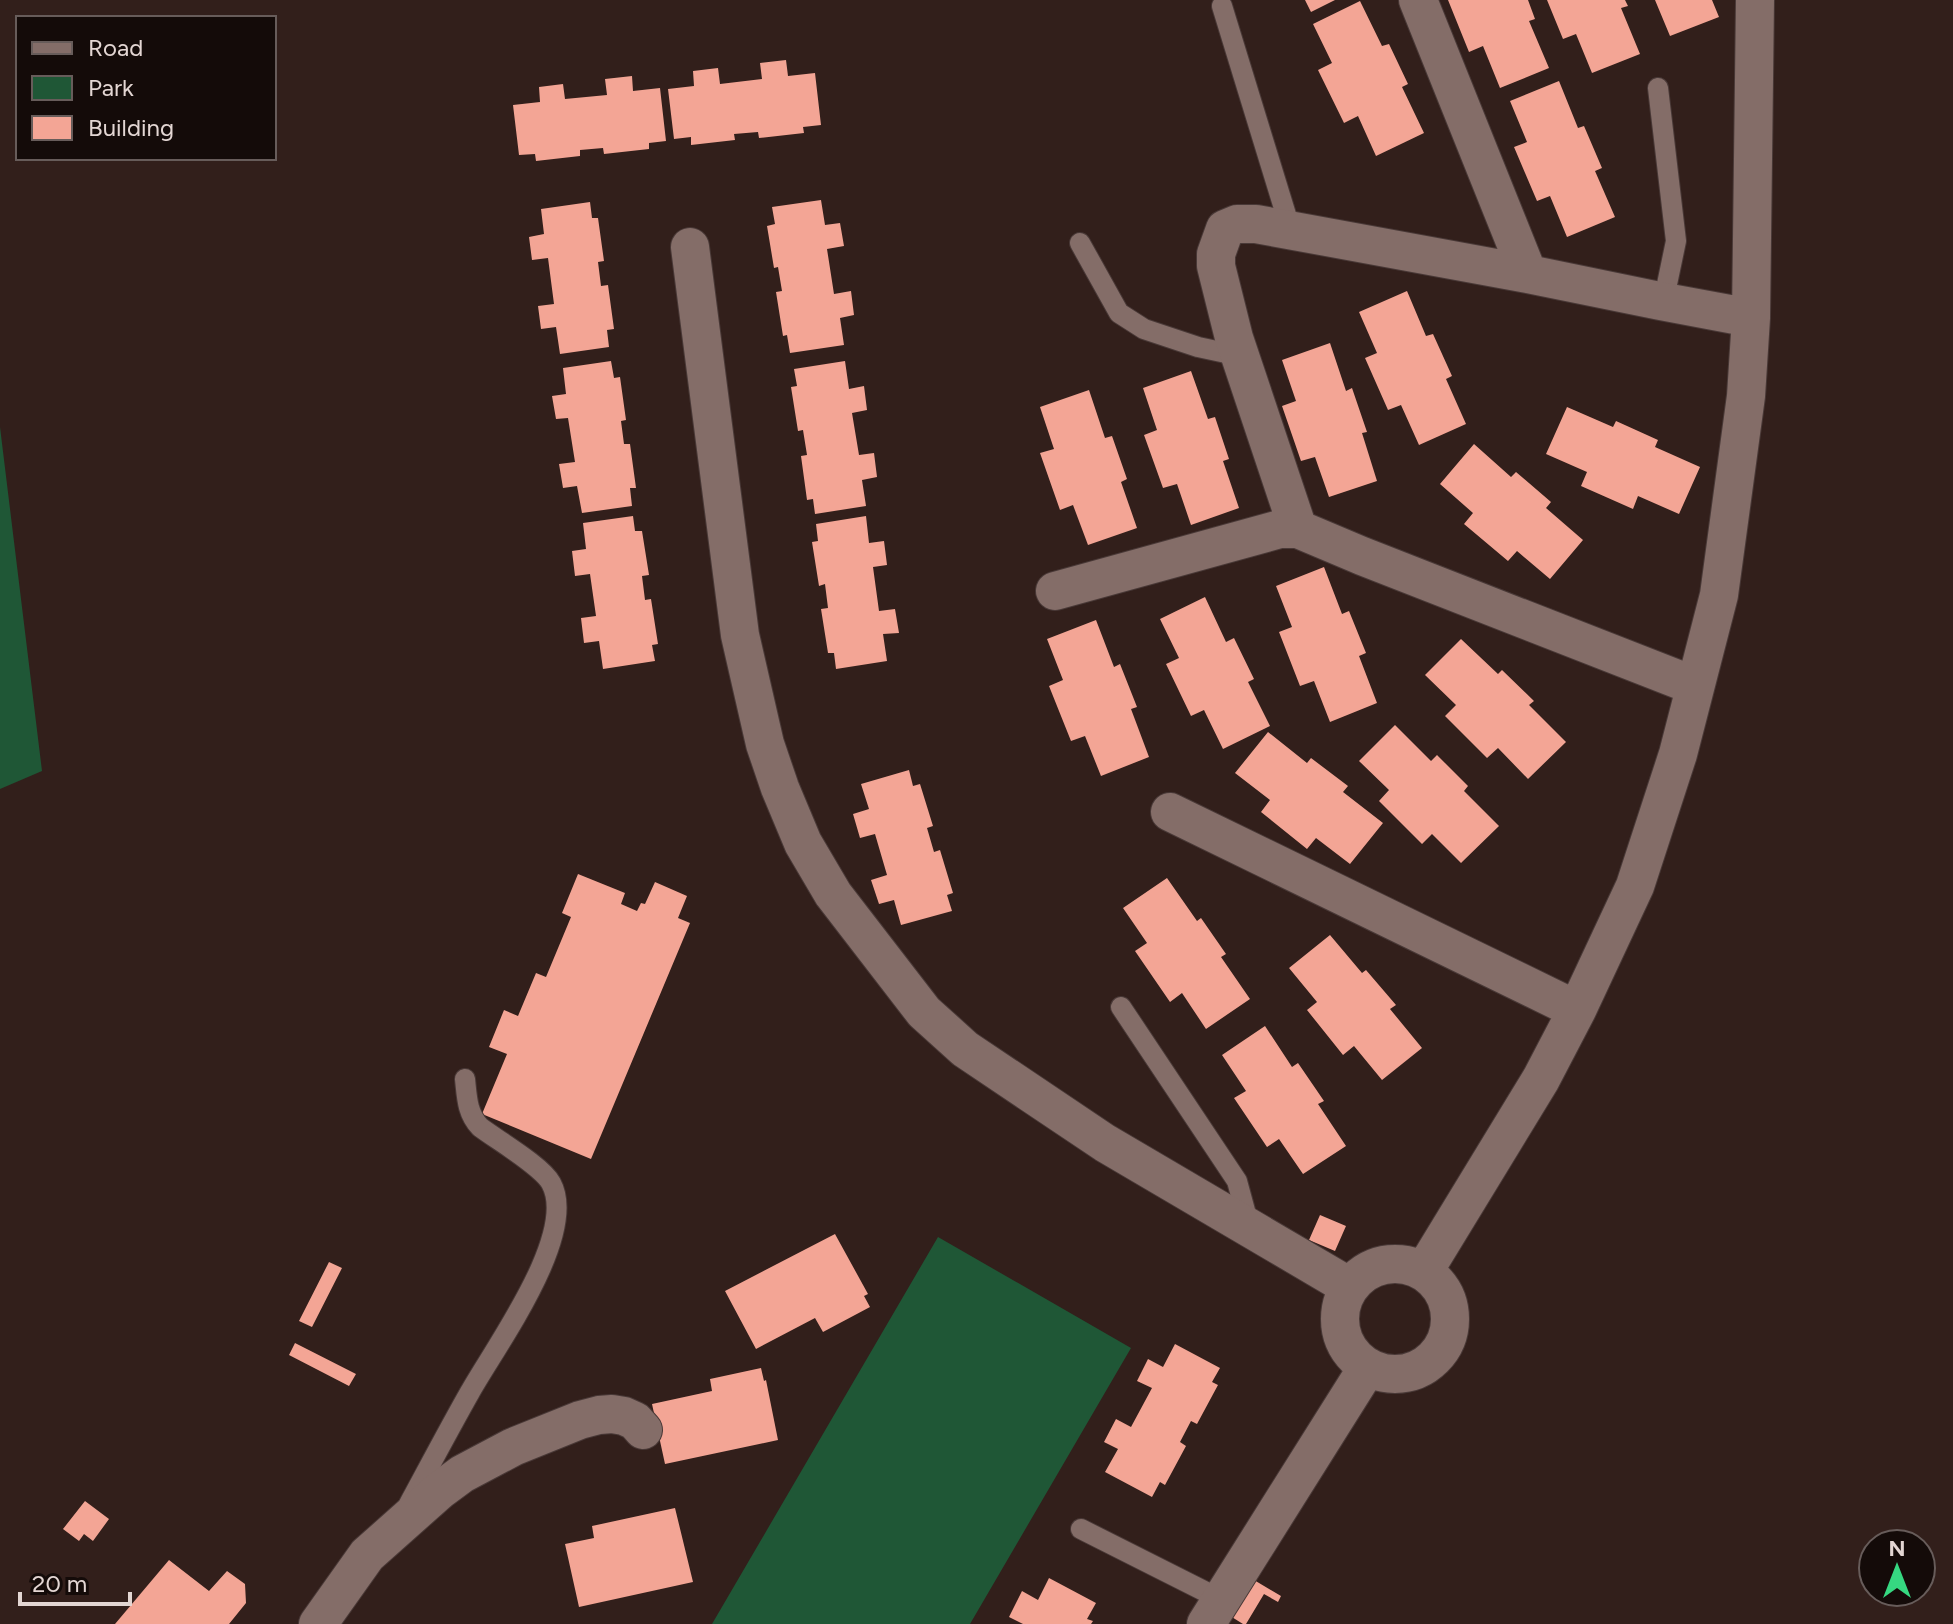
<svg xmlns="http://www.w3.org/2000/svg" width="1953" height="1624" viewBox="0 0 1953 1624" font-family="Figtree,sans-serif">
<style>
.green{fill:#1f5736}
.building{fill:#f3a595}
.lines{fill:none;stroke-linecap:round;stroke-linejoin:round}
.service-casing{stroke:#493937;stroke-width:22}
.minor-casing{stroke:#493937;stroke-width:40}
.service{stroke:#846d68;stroke-width:20}
.minor{stroke:#846d68;stroke-width:38}
</style>
<rect width="100%" height="100%" fill="#321f1b"/>
<!-- green -->
<path class="green" d="M0,427l42,344 -42,18z
M938,1237l193,111 -161,276h-258z"/>
<!-- building -->
<path class="building" d="M1305,0h30l-24,12z
M1448,0h80l7,19 -6,2 20,47 -49,20 -17,-42 -14,6z
M1547,0h78l3,6 -7,2 19,46 -48,19 -16,-39 -13,5z
M1655,0h57l7,17 -49,19z
M1360,1l22,45 7,-2 19,40 -6,3 22,46 -48,23 -18,-40 -14,7 -26,-53 14,-7 -19,-39z
M786,60l2,16 27,-3 6,52 -18,2 1,6 -45,5 -1,-6 -24,2 1,6 -44,5v-8l-17,2 -6,-50 26,-3 -1,-15 25,-3 2,16 42,-5 -2,-16z
M632,76l1,15 27,-3 6,53 -17,2v6l-45,5 -1,-6 -23,2v6l-44,5 -1,-7 -16,1 -6,-50 27,-3 -1,-15 24,-3 2,15 42,-4 -2,-16z
M1559,81l19,47 6,-2 18,42 -7,3 20,46 -48,20 -17,-41 -13,5 -23,-54 13,-5 -17,-41z
M821,200l4,25 15,-2 4,23 -17,3 7,45 17,-3 3,24 -14,3 4,27 -54,8 -3,-18 -4,1 -7,-44 6,-1 -4,-24 -4,1 -7,-42 8,-2 -3,-17z
M590,202l2,16h6l6,43 -6,1 3,24 7,-1 6,44 -7,1 2,17 -49,7 -4,-27 -15,2 -3,-23 16,-2 -6,-46 -16,2 -3,-23 15,-3 -3,-25z
M1407,291l19,45 7,-2 19,42 -6,3 20,45 -47,21 -18,-40 -13,5 -23,-52 12,-5 -18,-41z
M1330,343l16,48 6,-3 15,44 -5,1 15,48 -48,16 -14,-40 -14,4 -19,-55 14,-5 -14,-41z
M611,361l3,17 6,-1 6,43 -5,1 3,23h6l6,44h-6l2,18 -50,7 -5,-27 -14,2 -4,-24 16,-2 -7,-44 -12,1 -4,-23 14,-2 -3,-26z
M845,361l4,28 15,-3 3,24 -15,3 7,42 15,-2 3,24 -15,3 4,26 -51,8 -2,-15 -6,1 -6,-44 6,-1 -4,-25 -5,1 -7,-44 6,-1 -3,-17z
M1191,371l17,48 7,-2 14,42 -6,2 16,47 -48,17 -14,-41 -14,4 -19,-53 13,-5 -14,-42z
M1089,390l16,48 7,-2 15,43 -6,3 16,46 -49,17 -15,-40 -13,5 -20,-57 14,-4 -14,-42z
M1567,407l46,20 3,-6 42,19 -3,7 45,20 -21,47 -41,-18 -5,13 -52,-23 6,-14 -41,-18z
M1474,444l37,33 5,-5 35,30 -5,6 37,32 -33,39 -33,-28 -9,10 -44,-37 9,-11 -33,-29z
M633,516l2,15h7l7,44 -7,1 3,24 6,-1 7,45 -6,1 3,16 -52,8 -4,-28 -15,2 -3,-25 15,-2 -6,-42 -15,2 -3,-25 14,-2 -3,-26z
M866,516l3,27 15,-2 3,24 -14,2 6,44 16,-2 4,24 -16,1 4,27 -51,8 -2,-16h-6l-7,-44 7,-1 -3,-24 -6,2 -7,-44 6,-1 -2,-17z
M1324,567l18,47 7,-3 17,42 -7,3 18,47 -47,19 -16,-41 -14,5 -21,-54 13,-5 -16,-41z
M1205,597l21,45 8,-4 20,41 -6,3 22,44 -47,23 -19,-39 -13,6 -25,-52 13,-6 -19,-39z
M1096,620l18,47 6,-3 17,43 -6,2 18,48 -48,19 -16,-40 -14,5 -22,-55 14,-6 -16,-41z
M1461,639l37,35 4,-4 32,31 -5,4 37,37 -38,37 -30,-31 -11,10 -42,-42 11,-11 -31,-30z
M1395,725l36,36 6,-6 31,31 -4,5 35,35 -38,37 -29,-29 -10,10 -43,-43 10,-11 -30,-29z
M1268,732l39,31 4,-5 37,28 -5,6 40,31 -33,41 -34,-26 -9,11 -46,-37 9,-12 -35,-27z
M909,770l4,16 7,-2 13,42 -6,2 7,24 6,-2 13,43 -6,2 5,16 -51,14 -7,-25 -15,4 -8,-24 16,-5 -12,-41 -15,4 -7,-24 16,-5 -8,-25z
M578,874l47,19 -4,11 16,7 4,-8 4,1 10,-22 32,14 -9,22 12,5 -99,236 -109,-45 25,-60 -18,-7 15,-37 14,6 18,-43 10,4 25,-60 -9,-4z
M1167,878l30,43 4,-3 25,36 -5,3 29,42 -44,30 -24,-36 -12,9 -35,-51 12,-8 -24,-35z
M1330,935l32,38 4,-3 30,35 -6,4 32,39 -40,32 -28,-34 -11,9 -36,-45 10,-8 -28,-34z
M1265,1026l27,41 6,-4 26,38 -6,3 28,42 -43,28 -24,-35 -12,8 -33,-49 12,-7 -24,-36z
M1320,1215l26,11 -11,25 -26,-11z
M835,1234l33,60 -4,2 6,11 -47,25 -8,-14 -59,31 -31,-58z
M329,1262l13,6 -30,59 -13,-6z
M295,1343l61,31 -7,12 -60,-31z
M1175,1344l45,24 -8,14 6,3 -21,39 -6,-3 -11,21 6,4 -21,39 -5,-3 -8,15 -47,-25 13,-23 -14,-7 12,-23 15,8 21,-39 -15,-7 11,-22 15,8z
M761,1368l3,13 2,-1 12,60 -113,24 -13,-60 60,-13 -2,-12z
M85,1501l24,18 -16,22 -9,-7 -5,7 -16,-12z
M675,1508l18,74 -114,25 -14,-63 29,-6 -2,-12z
M169,1560l40,31 18,-20 18,13 1,19 -17,21h-114z
M1249,1577l32,19 -3,6 -14,-8 -18,30h-3l-16,-10z
M1049,1578l47,25 -9,16 6,2 -2,3h-68l-14,-7 13,-26 16,9z"/>
<g class="lines">
<defs>
<path id="service" d="M1222,6l69,225
M1658,88l18,153 -10,48 -6,12
M1080,243l39,70 25,16 54,18 42,9
M1121,1007l116,174 13,48
M409,1504c20,-37 40,-75 61,-112 25,-45 109,-158 81,-209 -9,-17 -54,-43 -71,-56 -13,-14 -13,-29 -15,-48
M1081,1529l141,71"/>
<path id="minor" d="M1418,0l110,274
M690,247l50,388 25,109 15,44 23,55 30,51 91,118 41,37 140,94 245,144
M1298,529l-64,-191 -18,-72v-12l9,-25 12,-5h19l272,50 132,27 91,17
M1055,591l225,-62h18l64,27 333,130
M1170,812l407,198
M1340 1319a55 55 0 1 1 110 0a55 55 0 1 1-110 0Z
M1424,1271l117,-192 36,-69 58,-124 43,-132 41,-159 27,-199 5,-78 4,-318
M318,1624l49,-69 72,-64 23,-17 51,-27 67,-27 19,-5 13,-1 12,2 11,5 8,9
M1206,1624l161,-256"/>
</defs>
<!-- service casing -->
<use href="#service" class="service-casing"/>
<!-- minor casing -->
<use href="#minor" class="minor-casing"/>
<!-- service -->
<use href="#service" class="service"/>
<!-- minor -->
<use href="#minor" class="minor"/>
</g>
<!-- legend -->
<rect x="16" y="16" width="260" height="144" fill="#140b09" stroke="#675c5a" stroke-width="2"/>
<rect x="32" y="42" width="40" height="12" fill="#846d68" stroke="#675c5a" stroke-width="2"/>
<text x="88" y="56" font-size="24" fill="#e3d6d3">Road</text>
<rect x="32" y="76" width="40" height="24" fill="#1f5736" stroke="#675c5a" stroke-width="2"/>
<text x="88" y="96" font-size="24" fill="#e3d6d3">Park</text>
<rect x="32" y="116" width="40" height="24" fill="#f3a595" stroke="#675c5a" stroke-width="2"/>
<text x="88" y="136" font-size="24" fill="#e3d6d3">Building</text>
<!-- north arrow -->
<g transform="translate(1897 1568)"><circle r="38" fill="#140b09" stroke="#675c5a" stroke-width="2"/>
<path d="M0-6L14 30L0 20L-14 30Z" fill="#36d881"/>
<text y="-12" font-size="22" font-weight="bold" text-anchor="middle" fill="#e3d6d3">N</text>
</g>
<!-- scale -->
<path d="M20 1592v12h110v-12" fill="none" stroke="#e3d6d3" stroke-width="4"/>
<text x="32" y="1592" font-size="24" fill="#e3d6d3" stroke="#140b09" stroke-width="6" paint-order="stroke">20 m</text>
</svg>
